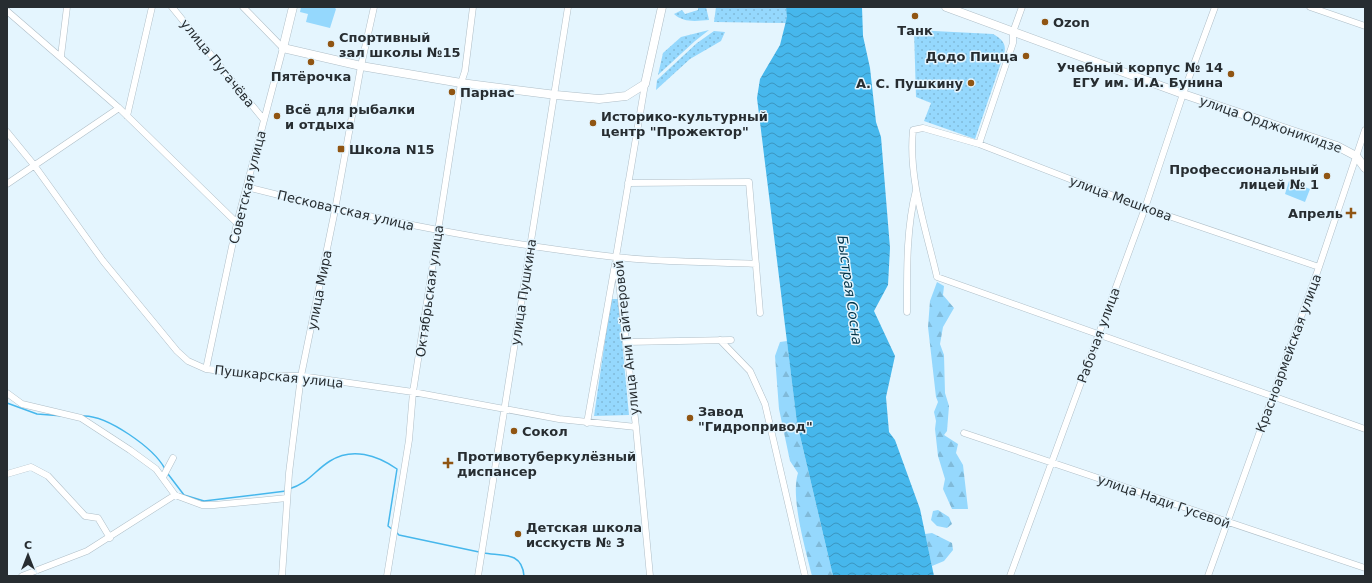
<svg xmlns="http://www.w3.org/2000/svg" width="1372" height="583" viewBox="0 0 1372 583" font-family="'DejaVu Sans',sans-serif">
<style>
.grass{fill:url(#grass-dots)}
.forest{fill:url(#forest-firs)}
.garden{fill:#95d8fd}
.water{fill:url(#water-waves)}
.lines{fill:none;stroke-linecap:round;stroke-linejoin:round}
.stream{stroke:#46b7ec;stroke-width:1.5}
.minor-casing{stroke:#afbec7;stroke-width:7}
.major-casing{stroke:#afbec7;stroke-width:9}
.minor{stroke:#fff;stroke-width:6}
.major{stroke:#fff;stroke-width:8}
.poi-dot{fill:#905513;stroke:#e4f5fe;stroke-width:1.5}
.labels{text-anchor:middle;stroke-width:3;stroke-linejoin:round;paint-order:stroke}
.poi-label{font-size:13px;font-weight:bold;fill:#272d31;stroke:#e4f5fe;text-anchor:start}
.street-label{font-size:13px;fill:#272d31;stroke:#e4f5fe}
.water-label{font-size:14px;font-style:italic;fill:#003348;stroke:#e4f5fe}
</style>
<defs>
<pattern id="grass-dots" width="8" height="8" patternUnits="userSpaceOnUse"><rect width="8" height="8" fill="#95d8fd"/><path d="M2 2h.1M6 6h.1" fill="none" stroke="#80bad9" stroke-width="1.8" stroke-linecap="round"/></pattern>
<pattern id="forest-firs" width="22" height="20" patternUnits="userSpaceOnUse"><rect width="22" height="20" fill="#95d8fd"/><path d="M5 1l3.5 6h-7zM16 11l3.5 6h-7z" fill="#80bad9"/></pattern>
<pattern id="water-waves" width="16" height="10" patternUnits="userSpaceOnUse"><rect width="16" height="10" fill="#46b7ec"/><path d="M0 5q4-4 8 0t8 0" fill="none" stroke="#3a95c0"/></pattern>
</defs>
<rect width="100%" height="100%" fill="#e4f5fe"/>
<!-- grass -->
<path class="grass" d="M698,7h8l3,13c-13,1 -25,3 -35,-6l8,-4 3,4 13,-4z
M716,7h70l2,10 -2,6 -72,-1z
M709,30l-14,11 -37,34 5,-22 18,-16z
M914,30l79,4c9,5 14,10 11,20l-29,85 -51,-18 7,-18 -15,-6z
M714,31l11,1 -4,9 -31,18 -34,31 1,-10 40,-37z
M611,299h7l11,116 -35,1z"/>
<!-- forest -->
<path class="forest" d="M937,282l7,4 -1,9 11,13 -11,19 -3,17 4,11 1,38 4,13 -2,25 -3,4 14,9 -2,9 7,12 5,44h-16l-9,-20 2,-10 -7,-23 -3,-27 1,-8 -2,-9 4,-10 -2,-5 -8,-70 2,-26z
M787,341l10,82 36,153h-21c-6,-25 -22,-79 -14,-103l-8,-12 -11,-52 -4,-53 5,-14z
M938,510l11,7 3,7 -5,4 -10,-2 -6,-6 2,-9z
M932,533l20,10 1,7 -9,11 -12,5 -7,-32z"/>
<!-- garden -->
<path class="garden" d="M301,7h33l2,2 -6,19 -24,-6 2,-8 -8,-2z
M1289,181l21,8 -5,13 -20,-8z"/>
<!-- water -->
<path class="water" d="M786,7h76l1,29 7,32 6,54 5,15 9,111 -2,37 -14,26 21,45 -9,41 3,35 6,8 25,69 14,67h-101l-36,-153 -40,-325 3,-19 20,-34 7,-28z"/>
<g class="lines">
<!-- stream -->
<path class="stream" d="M7,403l30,11 26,2
M83,416c24,-1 71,32 82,53
M168,474l16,21 20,6 82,-10
M289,489c20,-6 25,-18 41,-28 22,-14 47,-6 67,8l-9,57 5,4
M396,532l3,3 80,17
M483,553c19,3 39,-2 41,23"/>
<defs>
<path id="minor" d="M172,7l92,113
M1310,7l55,19
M7,11l112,97 118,115
M61,56l6,-49
M645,84l-29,173 20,170 14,149
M127,116l25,-109
M7,132l27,33 69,96 74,90 11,10 18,8 43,6 52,1 112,16 146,27 77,8
M979,144l34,-101v-11l9,-25
M628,183l121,-1 11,131
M7,184l112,-76
M247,187c121,31 243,56 368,70 46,5 94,5 141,7
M1319,267l-174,-59 -166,-64 -56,-16 -10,2c-5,49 13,99 24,147l428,152
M907,312c0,-40 -1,-83 9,-122
M720,340l30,31 15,33 40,172
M626,342l105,-2
M206,369l31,-146 46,-175 -40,-41
M7,393l15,11 59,14 49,32 26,19 19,26 27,10h12l73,-7
M587,423l28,-159
M964,433l401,135
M7,474l24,-7 17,9 37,40 13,2 12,20
M163,477l10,-19
M22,576l65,-25 88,-56
M282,576l7,-103 12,-97 34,-166 26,-144 13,-59
M387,576l22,-136 4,-48 48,-309 4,-12 8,-64
M478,576l90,-569
M1010,576l135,-368 38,-114 32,-87
M1208,576l111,-309 46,-137"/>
<path id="major" d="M293,7l-10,41 78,18 100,17 95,12 43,4 27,-3 19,-12 17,-77
M946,7l237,87 154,52 19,10 9,12"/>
</defs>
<!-- minor casing -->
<use href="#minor" class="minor-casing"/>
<!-- major casing -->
<use href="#major" class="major-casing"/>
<!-- minor -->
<use href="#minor" class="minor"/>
<!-- major -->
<use href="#major" class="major"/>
</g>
<!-- markers -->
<g class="poi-dot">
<circle cx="915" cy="16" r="4"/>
<circle cx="1045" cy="22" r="4"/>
<circle cx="331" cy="44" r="4"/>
<circle cx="1026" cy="56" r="4"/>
<circle cx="311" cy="62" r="4"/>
<circle cx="1231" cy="74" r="4"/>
<circle cx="971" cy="83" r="4"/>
<circle cx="452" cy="92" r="4"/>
<circle cx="277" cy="116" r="4"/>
<circle cx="593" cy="123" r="4"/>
<rect x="337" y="145" width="8" height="8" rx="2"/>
<circle cx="1327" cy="176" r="4"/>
<path d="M1349 207h4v4h4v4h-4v4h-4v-4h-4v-4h4z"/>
<circle cx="690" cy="418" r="4"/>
<circle cx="514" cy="431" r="4"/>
<path d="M446 457h4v4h4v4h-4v4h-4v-4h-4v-4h4z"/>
<circle cx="518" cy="534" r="4"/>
</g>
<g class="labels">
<!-- poi labels -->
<g class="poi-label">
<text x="1053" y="27">Ozon</text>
<text x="915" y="35" text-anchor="middle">Танк</text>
<text x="339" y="42">Спортивный<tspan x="339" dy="15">зал школы №15</tspan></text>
<text x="1018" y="61" text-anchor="end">Додо Пицца</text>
<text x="1223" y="72" text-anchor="end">Учебный корпус № 14<tspan x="1223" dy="15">ЕГУ им. И.А. Бунина</tspan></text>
<text x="311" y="81" text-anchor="middle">Пятёрочка</text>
<text x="963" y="88" text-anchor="end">А. С. Пушкину</text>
<text x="460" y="97">Парнас</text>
<text x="285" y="114">Всё для рыбалки<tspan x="285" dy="15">и отдыха</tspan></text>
<text x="601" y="121">Историко-культурный<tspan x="601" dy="15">центр "Прожектор"</tspan></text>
<text x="349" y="154">Школа N15</text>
<text x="1319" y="174" text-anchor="end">Профессиональный<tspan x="1319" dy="15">лицей № 1</tspan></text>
<text x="1343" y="218" text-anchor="end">Апрель</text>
<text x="698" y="416">Завод<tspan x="698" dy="15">"Гидропривод"</tspan></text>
<text x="522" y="436">Сокол</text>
<text x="457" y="461">Противотуберкулёзный<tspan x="457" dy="15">диспансер</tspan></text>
<text x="526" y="532">Детская школа<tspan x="526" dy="15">исскуств № 3</tspan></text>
</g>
<!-- street labels -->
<g class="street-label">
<text transform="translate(218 63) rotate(51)" y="5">улица Пугачёва</text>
<text transform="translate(1271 124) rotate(19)" y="5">улица Орджоникидзе</text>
<text transform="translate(247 187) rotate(-76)" y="5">Советская улица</text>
<text transform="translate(1121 198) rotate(20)" y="5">улица Мешкова</text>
<text transform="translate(346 210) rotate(13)" y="5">Песковатская улица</text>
<text transform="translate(319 290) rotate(-79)" y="5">улица Мира</text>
<text transform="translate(429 291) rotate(-82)" y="5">Октябрьская улица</text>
<text transform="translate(523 292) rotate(-81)" y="5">улица Пушкина</text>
<text transform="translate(1098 335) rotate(-70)" y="5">Рабочая улица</text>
<text transform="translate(626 338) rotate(-96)" y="5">улица Ани Гайтеровой</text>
<text transform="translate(1288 353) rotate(-70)" y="5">Красноармейская улица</text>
<text transform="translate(279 376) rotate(6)" y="5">Пушкарская улица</text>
<text transform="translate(1164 501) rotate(19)" y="5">улица Нади Гусевой</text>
</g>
<!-- water labels -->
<g class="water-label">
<text transform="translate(850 290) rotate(82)" y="5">Быстрая Сосна</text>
</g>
</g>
<!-- border -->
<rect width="1372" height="583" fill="none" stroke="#272d31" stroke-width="16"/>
<!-- north arrow -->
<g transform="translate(28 555)" stroke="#e4f5fe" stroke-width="3" paint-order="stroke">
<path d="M0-3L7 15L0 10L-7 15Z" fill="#272d31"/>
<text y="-6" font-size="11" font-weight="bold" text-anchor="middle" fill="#272d31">С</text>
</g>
</svg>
